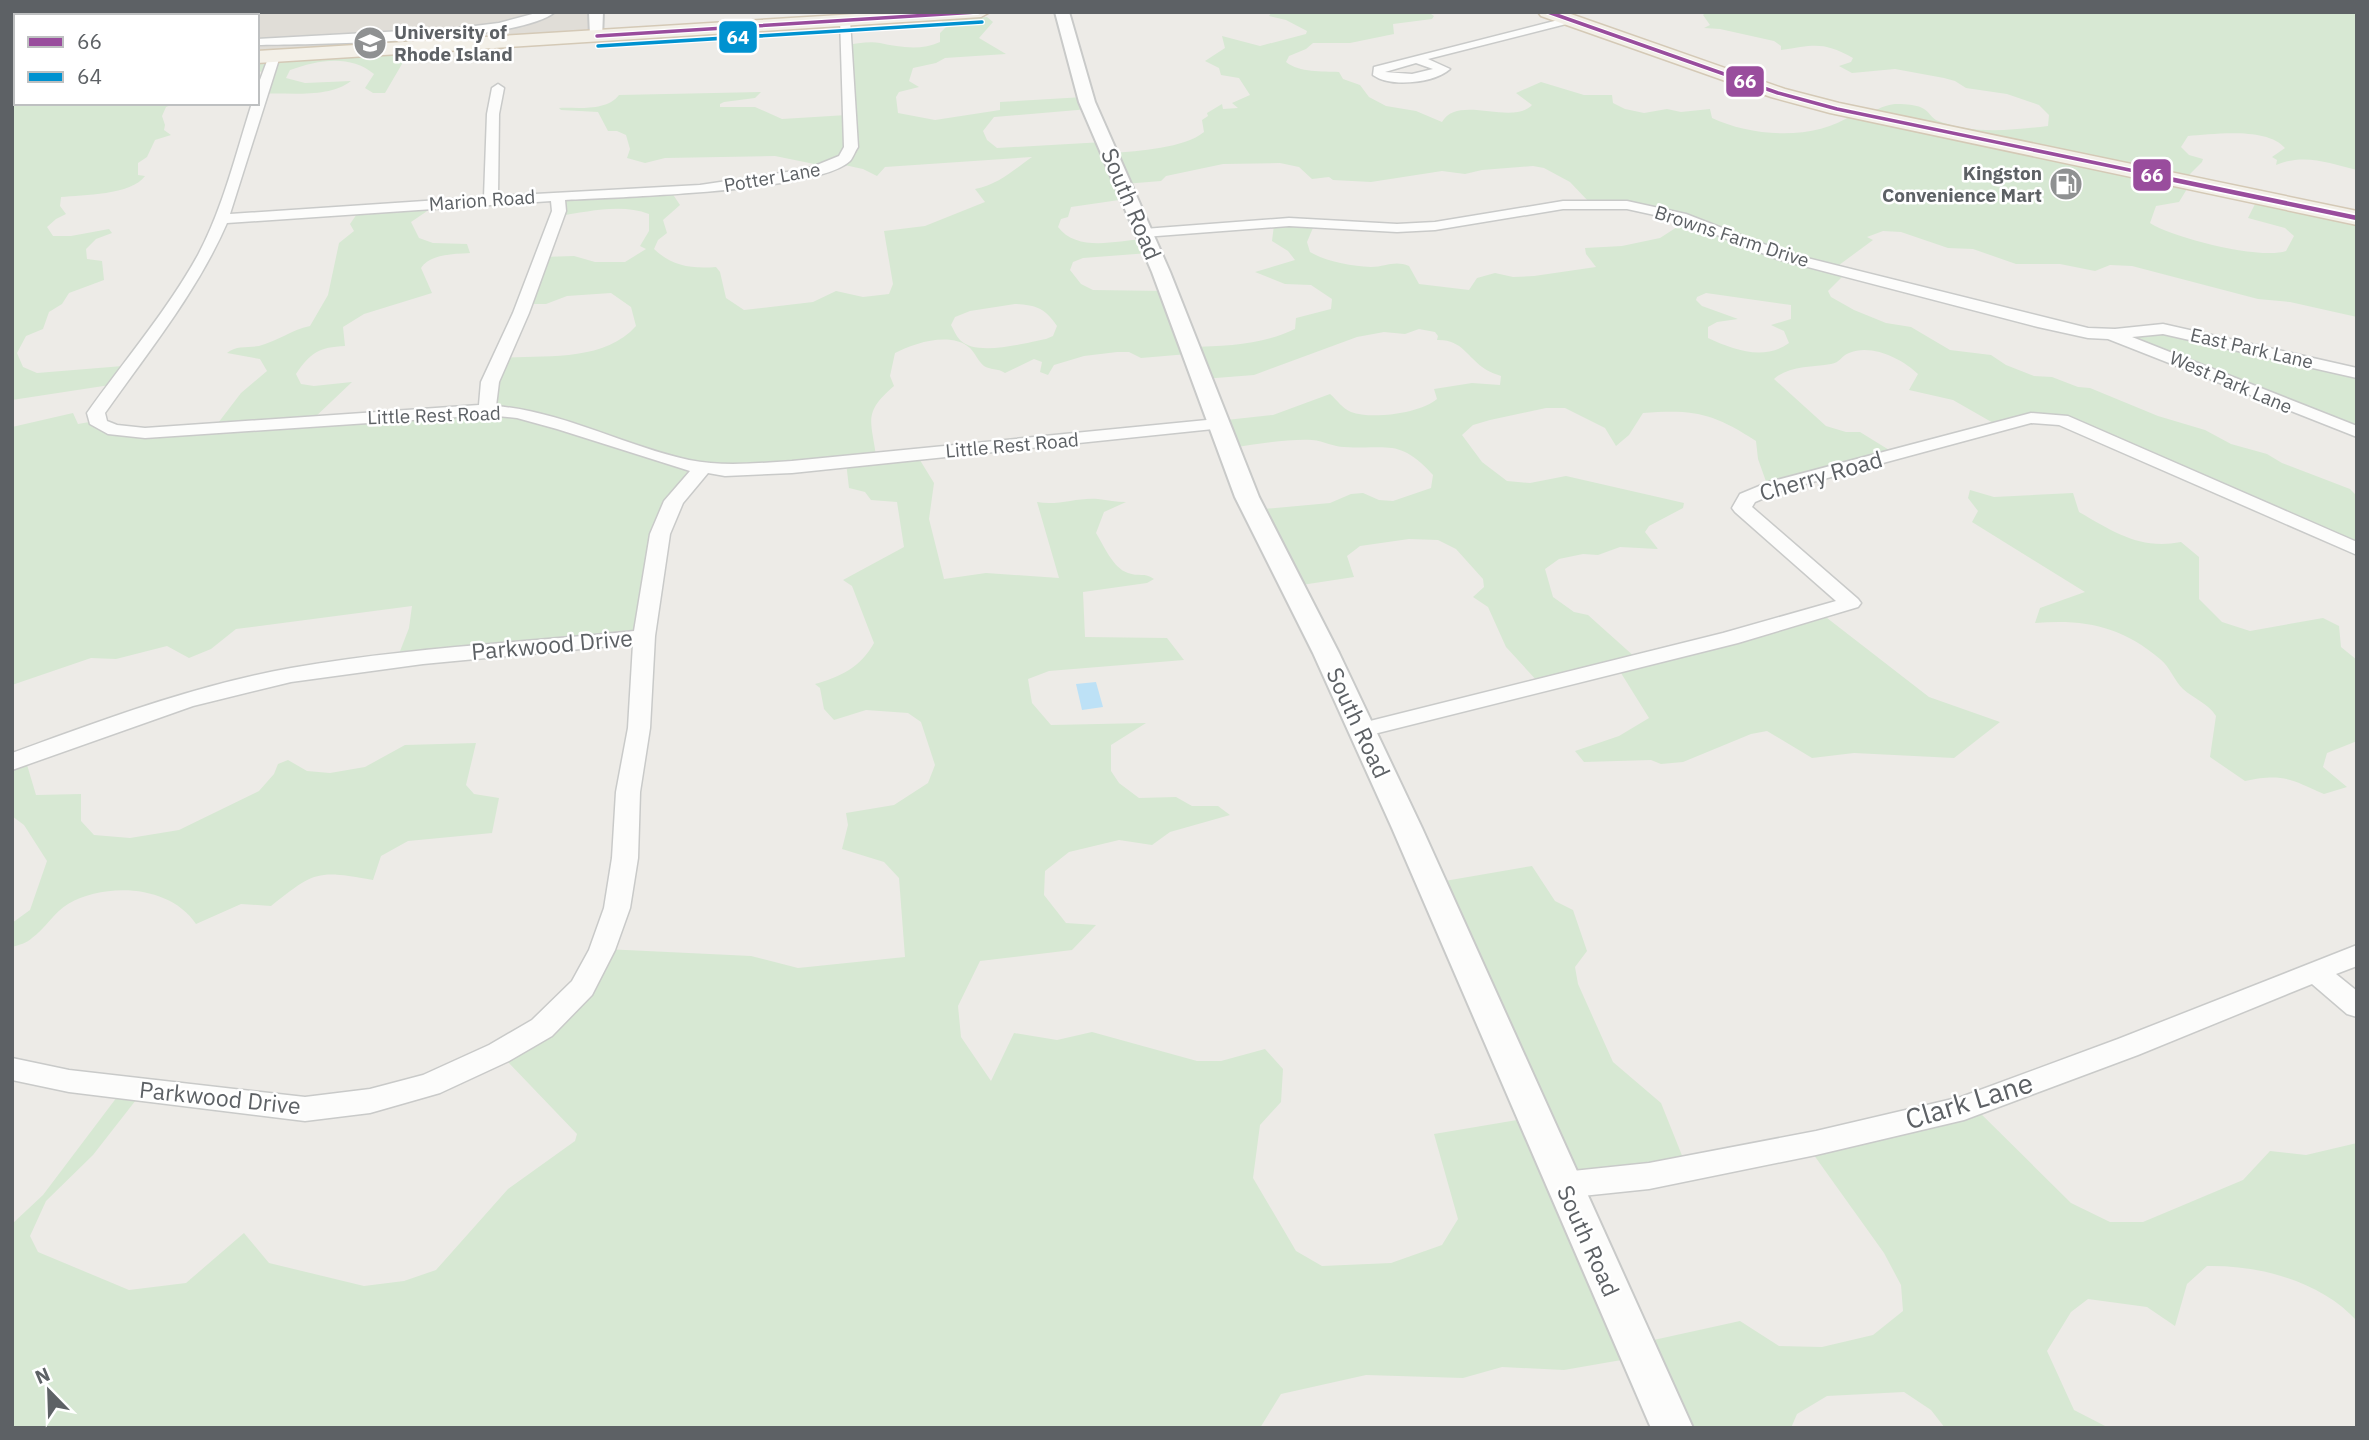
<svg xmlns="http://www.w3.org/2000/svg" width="2369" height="1440" viewBox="0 0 2369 1440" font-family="'IBM Plex Sans',sans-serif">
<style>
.education{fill:#e0ddd7}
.green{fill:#d7e8d3;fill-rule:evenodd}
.water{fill:#bde1f6}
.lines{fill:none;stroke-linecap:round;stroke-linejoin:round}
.minor-casing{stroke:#c9cac9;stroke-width:3}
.tertiary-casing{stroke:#c9cac9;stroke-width:4}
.primary-casing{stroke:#d4c9b6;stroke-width:3}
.minor{fill:#fcfcfb;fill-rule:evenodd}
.tertiary{fill:#fcfcfb;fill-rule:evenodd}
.primary{fill:#f3f0e8;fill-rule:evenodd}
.bus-1-far1-casing{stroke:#fff;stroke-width:6}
.bus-1-casing{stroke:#fff;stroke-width:8}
.bus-2-casing{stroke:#fff;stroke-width:6}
.bus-1-far1{stroke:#994d9d;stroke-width:3.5}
.bus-1{stroke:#994d9d;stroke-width:4.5}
.bus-2{stroke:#0092d0;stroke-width:3.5}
.labels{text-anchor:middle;stroke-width:5;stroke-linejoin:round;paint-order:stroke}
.far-poi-label{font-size:19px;font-weight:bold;fill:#5d6165;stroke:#fff;text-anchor:start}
.far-street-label{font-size:19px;fill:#5d6165;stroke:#fff}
.street-label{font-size:23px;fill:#5d6165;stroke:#fff}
.near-street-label{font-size:28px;fill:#5d6165;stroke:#fff}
.line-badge{stroke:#fff;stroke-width:2.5}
.badge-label{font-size:19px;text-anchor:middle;font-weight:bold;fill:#fff}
</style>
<rect width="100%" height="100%" fill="#edebe7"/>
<!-- education -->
<path class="education" d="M12,12h584l1,24 -340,21v-41h-241v52l-4,1z"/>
<!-- green -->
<path class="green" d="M1272,12h156l6,4 -2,3 -39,5 1,10 -44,9h-37l-7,6 -17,7 -3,6c14,11 36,9 53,10l4,7 17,6 9,12 17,9 30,5 26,11c16,-28 70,4 90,-17l-16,-12 25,-11 43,13h28l1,8 12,6 19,4 23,-4 14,3 29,-3 2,9c40,19 104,23 141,-4 21,3 25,-10 45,-10 7,0 21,1 26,5 5,3 7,8 12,11 36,15 76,10 112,6l1,-11 -10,-10 -32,-11 -41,-6 -11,-7 -11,-3 -49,-9 -43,4 -13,-7 12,-4 2,-4c-30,-17 -39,-13 -72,-8v-4l-7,-5 -54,-12 -16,-1 6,-3 -7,-10 3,-3h651v158c-28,-7 -53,-17 -81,-5l1,-5 -5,-3 13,-9c-18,-21 -71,-14 -97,-12l-7,11 8,8 14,4 -1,3 -19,19 7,3 -11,18 -23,4 -6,17c23,15 111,37 136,28l8,-15 -9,-8 -37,-10 10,-20 99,20v99l-67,-15 -32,-3 -126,-33 -22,-1 -15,6 -35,-7h-44l-43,-15 -25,-1 -47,-16 -18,-1 -16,6 6,3 -38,28 10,6 -17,17 3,6 23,13 32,13 25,4 39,23 41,5 15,10 28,11 18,1 26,10 12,1 68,28 47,14 26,14 36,10 15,9 68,26 7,7v53l-296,-129 -66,4 -42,-24 -44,-10 9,-16c-15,-15 -47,-31 -69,-21 -8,3 -9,10 -18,11 -19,3 -43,2 -57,15l52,47 20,6h14l34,21 -126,34 -10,-28 -2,-18c-43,-28 -62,-32 -113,-28l-14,22 -13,11 -11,-18 -40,-20h-19l-56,12 -17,5 -11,10 20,27 25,19 23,2 36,-7 118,27 -1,5 -34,18 -4,6 13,17 -38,-2 -22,8 -15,-1 -24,5 -14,10 8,28 21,15 14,3 48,43 182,-47 111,86 71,25 -46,36 -100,-5 -42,5 -45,-27 -16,3 -68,28 -22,2 -10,-4 -67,2 -9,-11 44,-15 30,-18 -33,-53 -77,18 -33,-36 -18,-40 -15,-10 11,-10 -1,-8 -27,-30 -18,-9 -29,-1 -49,7 -13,10 7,21 -59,9 -43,-76 78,-7 21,-9 12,-1 16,7 14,1 38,-13 2,-13c-34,-37 -44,-25 -89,-28 -10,0 -20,-6 -32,-7 -27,-1 -54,4 -81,8l-14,-27 56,-6 57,-21c7,6 13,15 21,18 21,8 70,1 86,-13l-3,-10 38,-6 28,2 1,-9c-5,-2 -12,-4 -16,-7 -18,-12 -23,-30 -48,-29l1,-4 -3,-4 -16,-3 -14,5 -21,-2 -27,5 -103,38 -51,4 -15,-25 -47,4 -12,-6h-12l-33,4 -30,9 -6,10 -8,-3 2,-10 -8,-3 -29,14c-7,-5 -15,-3 -21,-7 -6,-5 -9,-13 -14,-18 -19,-17 -56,-5 -75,5l-5,23 4,10c-31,27 -23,33 -18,70l39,-4 19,31 -5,36 15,60 42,-6 73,5 -22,-76c21,4 41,-5 61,-3 10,1 18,3 28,3l-22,10 -8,21c8,13 17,35 32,40 10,4 17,-1 26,6l-7,4 -64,9 2,45 82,1 17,22 -135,11 -21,8 4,24 19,22 95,-2 -35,22v26l8,12 20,15 37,-1 16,9h26l12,9 -60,17 -18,13 -33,-5 -50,12 -24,19 -1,24 22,28 30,2 -24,25 -92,11 -22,45 3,31 30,44 23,-48 43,7 35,-8 105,29h24l44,-12 18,20 -2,33 -21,23 -7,53 43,73 26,15 69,-3 51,-18 16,-26 -24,-85 95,-16 -96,-235 99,-17 23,35 18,9 14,41 -12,16 3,17 35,78 48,41 24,60 -123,21 78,159 100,-22 39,25 43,1 51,-12 30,-24 -2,-26 -17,-32 -78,-109 166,-39 99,98 39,19h33l100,-42 27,-29 36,4 51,-12v178c-36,-40 -98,-56 -150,-55l-20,18 -12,42 -28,-19 -59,-8 -17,13 -24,39 27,59 35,18h-164l-14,-18 -27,-18 -77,4 -30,18 -6,14h-122l-36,-70 -69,12 -62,-3 -39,11 -97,-3 -85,19 -21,34h-1248v-204l31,-29 74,-98 26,-6 -50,64 -47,46 -16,35 8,16 91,38 57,-7 58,-50 25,30 95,23 40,-5 32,-11 72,-81 67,-48 2,-7 -71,-74 99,-111 146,7 47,12 107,-11 -6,-79 -15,-16 -42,-13 6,-24 -2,-12 48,-8 34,-22 7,-18 -14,-43 -13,-9 -42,-3 -32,10 -10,-11 -4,-21 -5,-4c25,-7 46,-17 59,-41l-22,-57 -9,-6 61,-33 -7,-45 -26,-2 -6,-8 -16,-4 -3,-26 -138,6 -37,33 -32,135 -242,23 12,-31 3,-22 -176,23 -25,20 -22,9 -22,-12 -51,13 -25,-1 -79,27v-258l61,-14 5,11 17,-3 48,11 72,-5 26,-34 26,-22 -7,-12 -33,-6c9,-8 21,-5 32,-7 19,-5 32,-16 51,-20l18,-31 11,-52 15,-12 -4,-7 11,-16 78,-5 -28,19 8,16 14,5 34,1 3,9c-16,1 -40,1 -49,15l11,25 -68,21 -21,13 2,19c-26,1 -35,7 -49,28l5,10 13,2 38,-4 -39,37 165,-9 22,-52c46,-3 104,4 136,-32l-5,-19 -20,-14 -44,3 -21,8h-23l19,-47 32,-1 21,6h30l21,-13 -6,-3 9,-15v-17c-28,-11 -62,-2 -91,2l-1,-20 113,-6 10,15 -17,15 4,13 -9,7 -4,9c18,17 37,20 62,18l4,5 6,26 18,12 69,-8 23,-11 27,6 26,-3 4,-10 -9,-53 41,-5 60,-24 -10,-13c24,-5 37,-18 57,-32l-147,10 -8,9 -14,-7 -28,-6 -11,3 -49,-10 -110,2 -20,5 -18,-5 3,-9 -4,-14 -9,-4h-9l-10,-19 -37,-2 -2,-2c18,-1 47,4 60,-13l142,-3 -6,6 -31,4 -4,2v3h35l27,12 65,-4 -2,-70c11,-1 24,-4 35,-2 19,4 41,8 60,-1v-9l6,-6 -5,-7 46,-3 6,5 -14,16 27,16 -61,4 -9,5 -23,5 -4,13 10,6 -20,5 -3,5 2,16 37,7 65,-10v-8l84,-5 5,12 -95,8 -11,14 4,9 10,8 107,-6 8,11c26,-2 73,-5 92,-21l-2,-12 6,-4 -1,-3 15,-9 1,5 15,-1 -6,-5 18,-8 -11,-17 -18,-3 -2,-7 -14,-7 20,-13 -3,-12 38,10 46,-12 1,-3 -21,-11 -17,-4zM1280,163l19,4 13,12 17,-2 4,3 38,2 71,-11 23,3 17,-4 51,-4 11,2 26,14 19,20 99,18 -28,18 -38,8 -37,2 1,6 10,13 -62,9 -21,1 -18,-4 -18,5 -8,12 -50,-6 -10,-18c-15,-6 -23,1 -38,1 -20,-1 -44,-5 -61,-15l-3,-10 8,-19 -41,2 -2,16 16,10 7,9 -40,12 30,12 26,1 21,14 -1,10 -35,9 -1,11c-34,16 -67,17 -105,18l-24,-56 -73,-1 -12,-6 -11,-14 3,-8 10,-4 66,-5 -6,-14c-28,2 -66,13 -85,-12l3,-8 7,-2 3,-10 55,-8 -2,-15 37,-3 5,-5 57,-12zM1706,293l85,12v14l-20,6 13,6 5,12c-25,18 -55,7 -81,-5v-11l9,-5 21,-3 -36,-13 -6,-6 1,-3zM1015,304c21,1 30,4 42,22l-4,10 -7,3c-21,4 -70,18 -86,1 -4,-4 -6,-10 -9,-15l4,-8 15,-6z
M409,52l-24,41h-12l-8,-5 9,-14c-24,-20 -56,-14 -84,-4l-4,8 19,5 46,-2c-23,18 -63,11 -91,13l8,-23 -11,1v-14z
M12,102l164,1 -10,4 -4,9 3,9 -1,5 7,5 -16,5 -8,17 -9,6v12l7,1c-13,19 -63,19 -84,21l-1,9 6,8 -10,5 -9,8 6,9h18l38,-7 3,4 -16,6 -10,10 1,10 15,2 2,19 -35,13 -7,11 -13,8 -6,17 -17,7 -9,17 6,14 14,6 86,-7 -13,19 -98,15z
M2163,329l194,44v59l-242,-98z
M1970,490l24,7 79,-4 6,19c35,20 61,38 102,30l18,15v42l23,23 28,9 73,-13 16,8 2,21 16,13v81l-30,12 -4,14 24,20 -23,7c-33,-15 -42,-21 -79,-13l-35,-24 6,-41c-8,-13 -22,-17 -33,-27 -9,-9 -13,-22 -23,-30 -39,-33 -75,-40 -125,-36l5,-15 45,-16 -113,-70 6,-11 -10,-13z
M476,743l-10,42 8,9 25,4 -7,35 -84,8 -27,15 -8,24c-56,-10 -58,-9 -102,26l-30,-2 -45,20c-26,-39 -90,-42 -128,-20 -14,8 -23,25 -36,34 -5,5 -13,7 -20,9v-24l18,-13 17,-49 -23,-36 -12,-9v-55l13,-3 11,37 45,-1v27l13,14 36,3 49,-8 80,-39 15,-17 4,-10 10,-4 19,11 23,2 35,-6 40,-22z"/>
<!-- water -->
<path class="water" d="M1096,682l7,25 -21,3 -6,-26z"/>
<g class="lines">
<defs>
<path id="minor" d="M169,12h59l-11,4h-59z
M540,12h15c-38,31 -240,32 -298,33v-6l201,-11 41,-5z
M1570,17l4,1v4l-146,37 22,10c-16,14 -59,19 -77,6l1,-8zM1416,63l17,6 -21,5 -27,-2z
M840,18l10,2 8,127c-3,4 -5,11 -8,14 -32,31 -234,36 -285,39l1,11 -37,102 -30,69 -3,24c68,6 128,40 193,54 34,7 69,3 103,1l425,-42 6,1 3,4 -3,4 -431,45 -67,3 -17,-3 -25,30 -13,31 -15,102 -5,92 -10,64 -2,66 -8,50 -15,42 -23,45 -40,41 -43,25 -69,32 -70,20 -65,8 -236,-29 -57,-12v-22l57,12 236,27 65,-8 53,-14 66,-30 43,-25 40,-39 17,-31 15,-42 8,-50 4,-66 12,-64 5,-84 -210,20 -132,18 -98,24 -181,64v-17c91,-33 183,-68 279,-85 113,-20 229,-25 343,-37l16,-97 14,-33 26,-30 -133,-42 -40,-11 -30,-3 -342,23 -37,-4 -18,-10 -3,-11c37,-52 80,-102 111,-158 25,-47 38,-102 54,-152h5v-15l13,-35 10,3 -50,158 254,-17 3,-83 5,-26 6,-4 6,4 -5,26 -1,82 202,-11 107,-16 32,-13 5,-9zM551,201l1,10 -39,102 -32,69 -2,23 -334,23 -28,-3 -10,-4 -2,-8c43,-61 92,-121 122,-190z
M1563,201h64l59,13 101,39 301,75 27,1 48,-5 194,44v10l-194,-44 -31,3 225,89v11l-249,-98 -20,-1 -50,-11 -261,-68 -95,-38 -55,-12h-64l-128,21 -38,2 -108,-6 -145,11 -7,-4 7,-4 145,-11 108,6 38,-2z
M2031,413l37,3 289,126v13l-298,-130 -28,-2 -248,67 -28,12 -3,5 106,92 3,4 -3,4 -120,36 -376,94 -8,-2 -3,-5 3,-5 369,-92 113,-32 -101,-89 -3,-4 8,-14 29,-12z
M2357,945v21l-21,8 21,17v26l-10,-3 -35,-30 -174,71 -174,65 -148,35 -167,34 -86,9 -11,-4 -4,-9 4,-9 11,-4 86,-9 167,-32 145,-34 157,-58z"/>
<path id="tertiary" d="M589,12h14l-1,27 -5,1 -7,-4z
M1055,12h14l26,90 75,170 89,225 80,156 83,175 271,600h-42l-259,-600 -79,-175 -78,-156 -83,-225 -73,-170z"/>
<path id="primary" d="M889,12h101l-9,5 -724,46v-12z
M1538,12h27l220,77 54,14 518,108v14l-527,-112 -59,-16 -230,-81z
M12,65h4v12h-4z"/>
</defs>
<!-- minor casing -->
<use href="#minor" class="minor-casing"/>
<!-- tertiary casing -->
<use href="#tertiary" class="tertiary-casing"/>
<!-- primary casing -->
<use href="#primary" class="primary-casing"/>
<!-- minor -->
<use href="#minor" class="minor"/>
<!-- tertiary -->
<use href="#tertiary" class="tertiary"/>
<!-- primary -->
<use href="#primary" class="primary"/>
<defs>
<path id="bus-1-far1" d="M1548,12l230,81 59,16 307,64
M597,36l380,-24"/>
<path id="bus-1" d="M2136,172l221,46"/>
<path id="bus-2" d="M598,46l384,-24"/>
</defs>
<!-- bus-1-far1 casing -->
<use href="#bus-1-far1" class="bus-1-far1-casing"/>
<!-- bus-1 casing -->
<use href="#bus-1" class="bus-1-casing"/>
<!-- bus-2 casing -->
<use href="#bus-2" class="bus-2-casing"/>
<!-- bus-1-far1 -->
<use href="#bus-1-far1" class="bus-1-far1"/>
<!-- bus-1 -->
<use href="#bus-1" class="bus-1"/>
<!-- bus-2 -->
<use href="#bus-2" class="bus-2"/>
</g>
<!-- icons -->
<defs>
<symbol id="university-disc" viewBox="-11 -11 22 22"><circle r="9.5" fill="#8f9192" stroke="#fff"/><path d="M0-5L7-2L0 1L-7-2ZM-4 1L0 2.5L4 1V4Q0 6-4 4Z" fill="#fff"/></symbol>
<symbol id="fuel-disc" viewBox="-11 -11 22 22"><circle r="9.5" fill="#8f9192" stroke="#fff"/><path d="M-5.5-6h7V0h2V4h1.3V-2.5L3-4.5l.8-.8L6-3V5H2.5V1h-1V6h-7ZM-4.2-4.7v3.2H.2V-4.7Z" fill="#fff"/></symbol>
</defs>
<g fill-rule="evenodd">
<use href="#university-disc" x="351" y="24" width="38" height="38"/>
<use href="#fuel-disc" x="2047" y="165" width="38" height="38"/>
</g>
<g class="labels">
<!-- far-poi labels -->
<g class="far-poi-label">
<text x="394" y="39">University of<tspan x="394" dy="22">Rhode Island</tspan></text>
<text x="2042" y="180" text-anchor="end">Kingston<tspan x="2042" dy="22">Convenience Mart</tspan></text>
</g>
<!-- far-street labels -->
<g class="far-street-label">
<text transform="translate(772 177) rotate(-10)" y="7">Potter Lane</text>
<text transform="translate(482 200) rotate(-4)" y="7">Marion Road</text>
<text transform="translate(1732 236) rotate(18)" y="7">Browns Farm Drive</text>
<text transform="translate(2252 348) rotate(13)" y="7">East Park Lane</text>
<text transform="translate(2231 382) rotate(23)" y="7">West Park Lane</text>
<text transform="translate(434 415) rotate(-2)" y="7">Little Rest Road</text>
<text transform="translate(1012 445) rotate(-5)" y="7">Little Rest Road</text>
</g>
<!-- street labels -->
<g class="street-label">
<text transform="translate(1131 204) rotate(67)" y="8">South Road</text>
<text transform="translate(1821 476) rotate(-16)" y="8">Cherry Road</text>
<text transform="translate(552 645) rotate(-5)" y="8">Parkwood Drive</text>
<text transform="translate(1358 723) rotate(65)" y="8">South Road</text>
<text transform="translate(220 1098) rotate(6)" y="8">Parkwood Drive</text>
<text transform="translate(1588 1241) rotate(66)" y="8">South Road</text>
</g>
<!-- near-street labels -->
<g class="near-street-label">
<text transform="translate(1969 1101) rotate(-17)" y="10">Clark Lane</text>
</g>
</g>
<g class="line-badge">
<rect x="718" y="20" width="40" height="34" rx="7" fill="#0092d0"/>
<rect x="1725" y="65" width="40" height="33" rx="7" fill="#994d9d"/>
<rect x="2132" y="158" width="40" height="34" rx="7" fill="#994d9d"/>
</g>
<g class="badge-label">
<text x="738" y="44">64</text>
<text x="1745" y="88">66</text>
<text x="2152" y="182">66</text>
</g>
<!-- border -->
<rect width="2369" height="1440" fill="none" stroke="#5d6165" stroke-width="28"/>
<!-- legend -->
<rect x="14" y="14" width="245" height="91" fill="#ffffff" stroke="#bec0c1" stroke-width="2"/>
<rect x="28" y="37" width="35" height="10" fill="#994d9d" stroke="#bec0c1" stroke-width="2"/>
<text x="77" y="49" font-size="21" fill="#5d6165">66</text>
<rect x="28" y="72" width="35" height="10" fill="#0092d0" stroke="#bec0c1" stroke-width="2"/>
<text x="77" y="84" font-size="21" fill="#5d6165">64</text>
<!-- north arrow -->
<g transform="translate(49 1391) rotate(337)" stroke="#ffffff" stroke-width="5" paint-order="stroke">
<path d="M0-5L12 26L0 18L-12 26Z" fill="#5d6165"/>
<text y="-10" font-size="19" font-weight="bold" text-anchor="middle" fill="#5d6165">N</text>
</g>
</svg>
